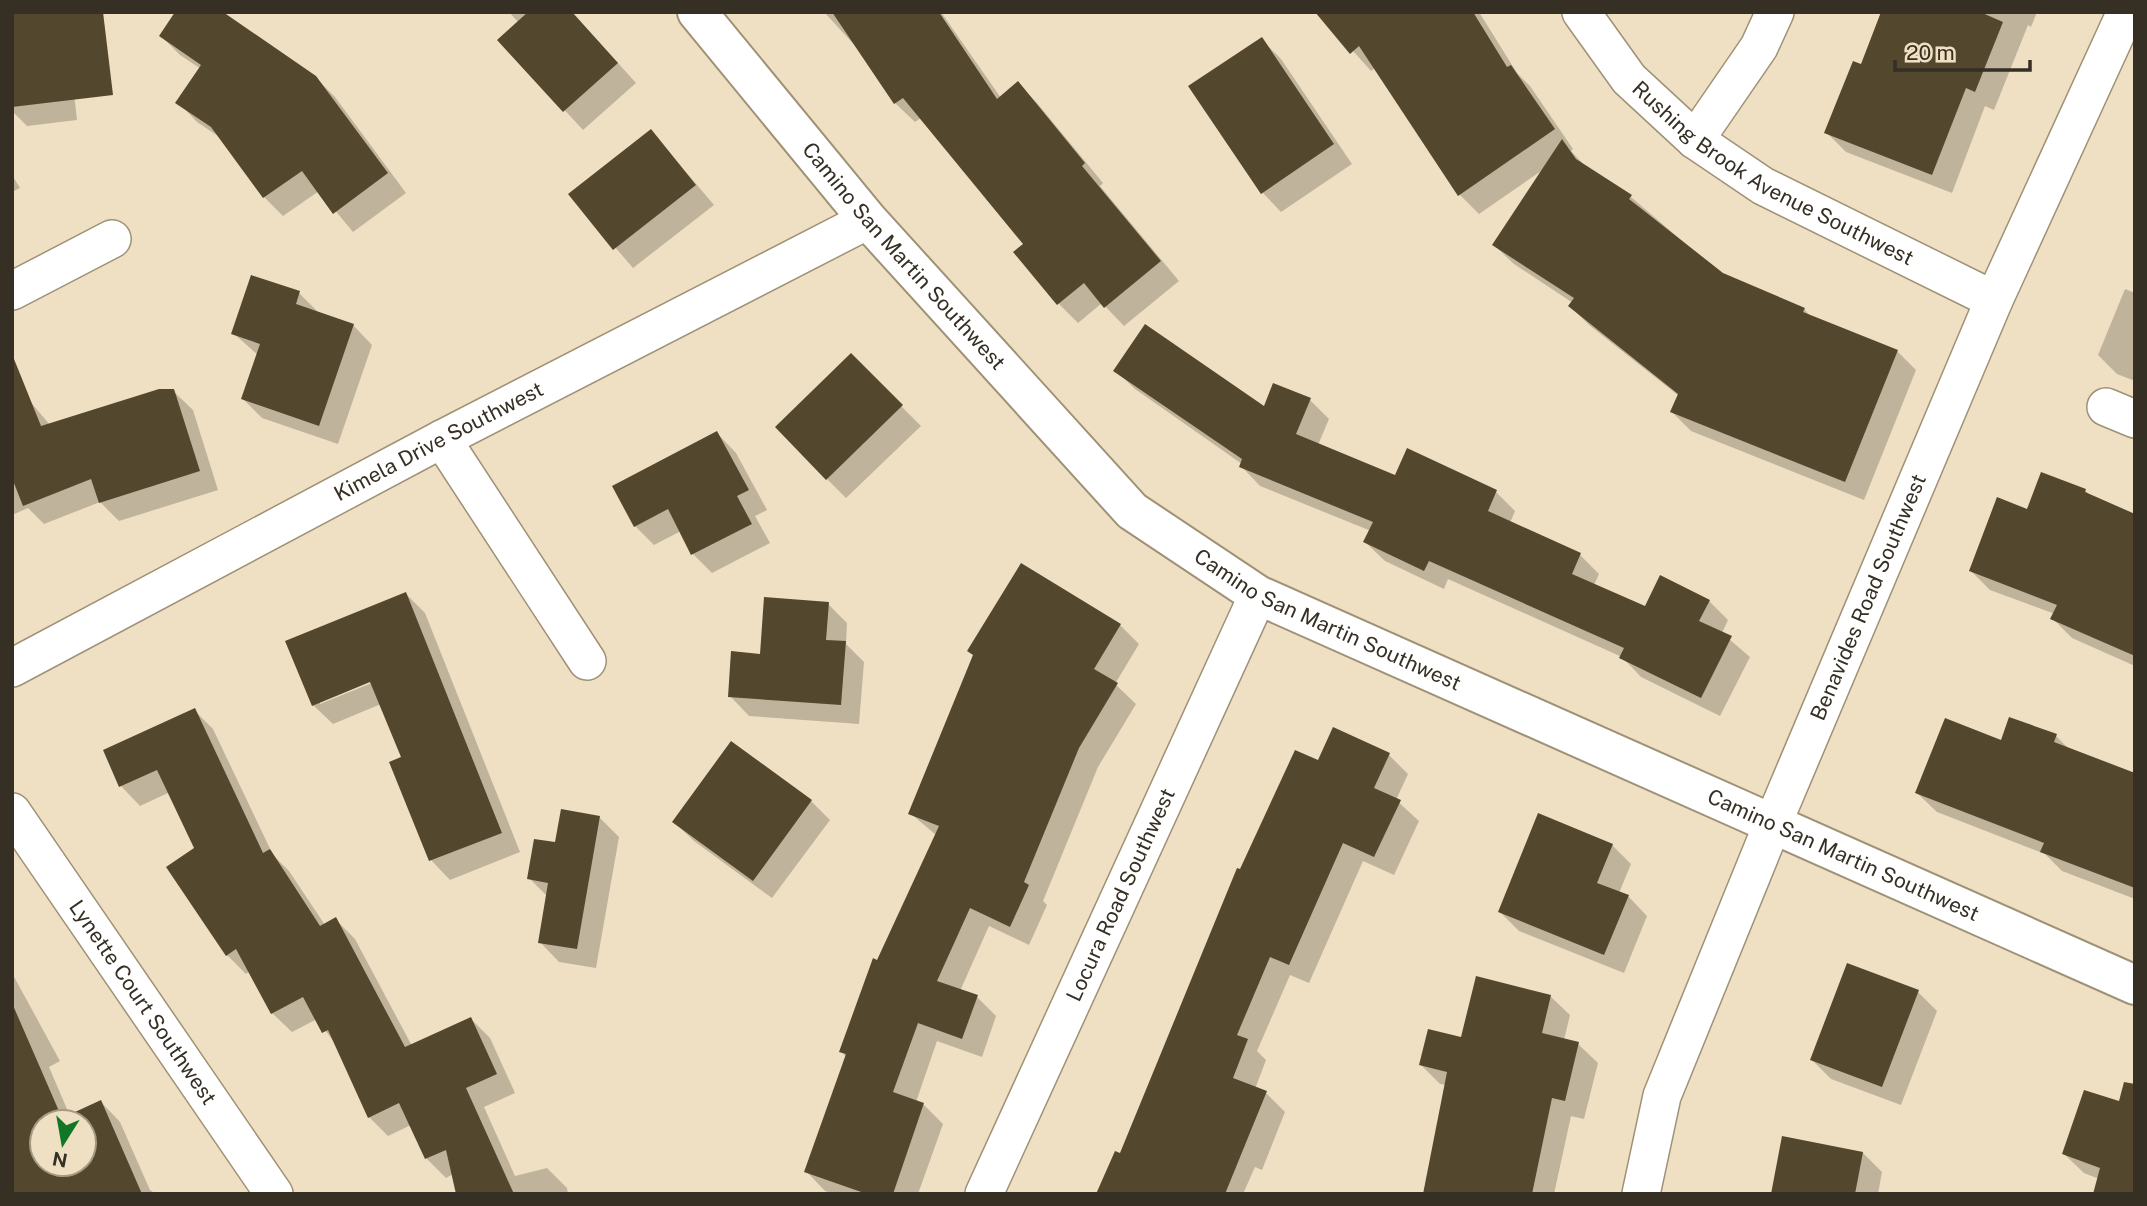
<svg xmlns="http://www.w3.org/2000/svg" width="2147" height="1206" viewBox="0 0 2147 1206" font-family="'Public Sans',sans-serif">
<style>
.shadow{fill:#0003;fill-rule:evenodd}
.building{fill:#53472e;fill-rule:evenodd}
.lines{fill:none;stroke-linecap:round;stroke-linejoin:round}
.street-casing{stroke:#9f9176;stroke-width:40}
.secondary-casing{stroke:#9f9176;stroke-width:42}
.street{stroke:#fff;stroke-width:37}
.secondary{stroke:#fff;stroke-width:38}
.labels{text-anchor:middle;stroke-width:7;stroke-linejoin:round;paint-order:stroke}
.street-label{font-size:21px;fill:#352f24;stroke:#efe0c3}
</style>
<rect width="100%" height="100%" fill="#efe0c3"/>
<!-- shadow -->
<path class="shadow" d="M12,12h53l12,108 -50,6 -15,-15z
M509,12h63l64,71 -53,47 -83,-90 19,-17z
M824,12h117l60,86 17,-14 19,19 66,80 -3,3 79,95 -55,45 -22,-23 -24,20 -19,-19 -34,-60 -104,-126 -6,4 -20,-19 -36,-53z
M1318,12h161l38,61 13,13 43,63 -2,2 15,16 45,30 91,78 82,34 8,9 85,33 19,19 -52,130 -173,-69 -19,-19 7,-16 -90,-71 -19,-19 3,-3 -59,-39 -20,-19 50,-76 -65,45 -19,-19 -84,-128 -5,4z
M1883,12h154l-6,15 -3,-2 -34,85 -9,-4 -33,87 -106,-41 -20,-20 36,-65z
M161,36l154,41 20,20 71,96 -53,39 -34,-41 -36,25 -19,-19 -43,-59 -24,-16 -19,-20 23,-33 -21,-14z
M1261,39l20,20 71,105 -71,48 -19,-20z
M651,131l63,74 -81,63 -63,-73z
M12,175l8,13 -8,4z
M2125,289l10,4v88l-18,-7 -19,-19z
M299,293l19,19 35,13 19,20 -34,99 -76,-26 -19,-19 15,-44 -25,-22z
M851,356l70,70 -75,72 -19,-19z
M1115,370l150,38 45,-8 19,19 -11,26 77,33 101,14 19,19 -5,12 70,32 19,19 -5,11 52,23 63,-7 19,19 -6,13 28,24 -30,59 -79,-39 -19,-20 -174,-78 -4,10 -59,-28 -20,-19 6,-11 -111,-45 -19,-20 1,-2 -107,-75z
M173,391l20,19 25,80 -99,31 -19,-19 -56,22 -16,-16 -16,7v-110l16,-6 22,26z
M717,433l19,20 31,57 -12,6 15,27 -58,30 -19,-19 -12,-23 -27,14 -19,-19z
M2085,490l7,8 43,19v149l-63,-28 -19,-19 2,-5 -65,-24 -19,-19 57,-60z
M406,594l19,19 95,239 -70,28 -19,-20 -40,-97 12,-5 -22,-54 -48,20 -20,-19zM377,677l2,3 -59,24v-4z
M828,604l19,19 -1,21 18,18 -5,62 -110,-8 -19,-20 32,-41z
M1120,625l19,19 -24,40 21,20 -38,63 -55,134 4,4 -18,40 -40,-19 -29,65 17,6 19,19 -14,41 -45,-16 -21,61 7,2 20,20 -25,70h-84l-9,-3 -19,-20 40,-114 -5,-6 95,-216 -26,-22z
M194,710l19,19 60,126 16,16 36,54 11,-5 19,19 57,107 59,-27 19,19 25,55 -31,14 31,69 32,-8 20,20 1,6h-110l-5,-20 -7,4 -20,-20 -15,-33 -23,11 -19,-19 -33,-72 -19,-26 -25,13 -20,-19 -22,-42 -4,3 -19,-19 -31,-106 -26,-57 -30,14 -19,-20 -16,-35z
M2056,736l14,14 65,25v124l-73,-28 -17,-17 -108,-42 -20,-19 85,-51z
M1389,755l19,19 -12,26 23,21 -25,54 -31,-14 -54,122 -19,-8 -33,76 9,9 -11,29 11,4 19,19 -23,58 -7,-3 -12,27h-145l23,-38 120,-285 78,-108z
M811,801l19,19 -58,78 -78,-57 -20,-19z
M600,818l19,19 -23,131 -37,-6 -19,-20 8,-45 -19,-19 28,-34z
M1612,845l19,19 -12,29 9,3 19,20 -23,57 -105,-42 -19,-19z
M12,973l48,88 -11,6 21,49 31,-14 19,20 30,68 6,4h-144zM42,1122h42v42h-42z
M1918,992l19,19 -36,94 -70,-26 -19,-19z
M1550,996l20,19 -6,25 14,4 20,19 -14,56 -13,-3 -17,78h-129l22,-109 -7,-1 -19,-19 42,-26z
M2135,1108l-36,71 -15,-6 -20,-19z
M1863,1153l19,19 -4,22h-105z"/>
<!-- building -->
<path class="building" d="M12,12h91l10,83 -101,12z
M175,12h48l93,64 72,97 -55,41 -31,-43 -39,27 -52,-71 -36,-24 26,-38 -42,-29z
M528,12h44l46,51 -55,49 -66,-72z
M832,12h107l58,87 21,-18 67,82 -3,3 79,95 -57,47 -20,-25 -27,22 -44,-53 10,-8 -120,-146 -9,6z
M1315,12h158l34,55 4,-2 44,64 -97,67 -99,-150 -9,8z
M1881,12h99l23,10 -28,70 -9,-4 -34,87 -108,-42 29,-72 8,3z
M1262,37l72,107 -73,50 -73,-108z
M651,129l45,56 -83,65 -45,-56z
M1562,139l14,20 56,36 -3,4 94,74 82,35 -2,4 95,38 -53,132 -175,-70 8,-18 -110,-88 6,-8 -82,-53z
M251,275l49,16 -4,13 58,20 -35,102 -78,-27 19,-55 -29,-10z
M1145,324l119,82 9,-23 38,15 -15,36 99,41 12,-27 90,42 -9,21 93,42 -9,21 73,32 15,-31 50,25 -11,21 33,15 -31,62 -82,-40 5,-10 -195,-87 -5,10 -61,-29 10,-20 -134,-55 3,-8 -129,-88z
M851,353l52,52 -77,75 -51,-53z
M14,359l27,67 118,-37h15l26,82 -101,32 -8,-24 -68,27 -11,-28z
M717,431l32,59 -12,6 15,28 -61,31 -23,-46 -34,18 -22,-41z
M2041,472l45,17 -1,3 50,22v142l-85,-37 7,-14 -88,-34 28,-74 30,12z
M1021,563l100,61 -27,45 24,14 -39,65 -55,134 5,3 -19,42 -40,-19 -33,73 41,14 -16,44 -44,-16 -25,69 31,11 -31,91h-26l-63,-22 42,-118 -7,-2 34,-94 4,2 62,-134 -31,-12 65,-159 -6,-4z
M406,592l96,241 -73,28 -40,-99 12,-5 -31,-75 -58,24 -27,-65z
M764,597l65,5 -3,38 20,1 -5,64 -113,-8 3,-46 29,3z
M195,708l68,145 7,-4 50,77 16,-9 69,130 66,-30 26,57 -31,14 48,106h-58l-10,-44 -21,9 -26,-56 -31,15 -40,-88 -6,3 -19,-36 -32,17 -35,-65 -10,7 -60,-89 28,-19 -37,-78 -38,17 -16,-37z
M2009,717l48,17 -3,8 81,31v115l-95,-36 4,-9 -129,-50 30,-75 56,22z
M1333,727l57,26 -16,35 27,12 -27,57 -31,-14 -54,122 -19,-8 -33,78 11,4 -15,39 34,13 -42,103h-129l19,-43 5,2 117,-285 3,1 55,-119 23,10z
M731,741l81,59 -59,81 -81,-59z
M561,809l39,7 -23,133 -39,-6 10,-60 -21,-4 7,-40 21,3z
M1538,813l75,31 -16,39 32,12 -25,60 -106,-43z
M1847,963l72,27 -37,97 -72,-27z
M1476,976l75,19 -9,38 37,9 -14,59 -13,-3 -20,96h-109l24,-122 -28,-7 9,-36 33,8z
M12,1003l50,115 39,-18 41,94h-130zM42,1122h42v42h-42z
M2124,1082l11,2v110h-42l7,-26 -38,-14 22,-64 35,11z
M1782,1136l81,16 -8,42h-84z"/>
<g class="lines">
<defs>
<g id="street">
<path id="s1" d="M1581,12l48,67 66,61 68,46 231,114"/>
<path d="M1695,140l64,-93 16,-35"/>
<path d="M12,291l100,-52"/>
<path d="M2106,407l29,12"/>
<path d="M442,439l145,222"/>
<path id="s2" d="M12,668l430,-229 426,-219"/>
<path id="s3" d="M12,812l262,382"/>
<path id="s4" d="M984,1194l274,-599"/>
<path id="s5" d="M1641,1194l21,-98 111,-273 221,-523 132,-288"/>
</g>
<g id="secondary">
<path id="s6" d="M697,12l171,208 264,291 126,84 877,390"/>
</g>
</defs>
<!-- street casing -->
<use href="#street" class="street-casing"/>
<!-- secondary casing -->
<use href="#secondary" class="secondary-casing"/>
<!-- street -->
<use href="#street" class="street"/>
<!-- secondary -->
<use href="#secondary" class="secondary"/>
</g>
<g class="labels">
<!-- street labels -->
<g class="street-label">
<text dy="7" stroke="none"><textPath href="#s1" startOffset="256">Rushing Brook Avenue Southwest</textPath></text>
<text dy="7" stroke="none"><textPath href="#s6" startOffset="320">Camino San Martin Southwest</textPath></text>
<text dy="7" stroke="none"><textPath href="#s2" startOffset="483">Kimela Drive Southwest</textPath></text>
<text dy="7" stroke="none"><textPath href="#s5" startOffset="640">Benavides Road Southwest</textPath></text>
<text dy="7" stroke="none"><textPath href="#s6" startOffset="887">Camino San Martin Southwest</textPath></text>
<text dy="7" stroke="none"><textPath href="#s6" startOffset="1454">Camino San Martin Southwest</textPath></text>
<text dy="7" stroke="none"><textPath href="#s4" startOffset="329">Locura Road Southwest</textPath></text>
<text dy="7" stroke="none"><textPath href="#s3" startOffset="231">Lynette Court Southwest</textPath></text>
</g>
</g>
<!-- border -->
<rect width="2147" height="1206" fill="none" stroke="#352f24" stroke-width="28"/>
<!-- north arrow -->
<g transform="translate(63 1143) rotate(191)"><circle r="33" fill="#efe0c3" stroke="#a59983" stroke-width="2"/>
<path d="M0-5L12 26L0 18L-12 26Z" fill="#117628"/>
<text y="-10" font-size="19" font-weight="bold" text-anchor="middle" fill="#352f24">N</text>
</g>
<!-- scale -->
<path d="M1895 60v10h135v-10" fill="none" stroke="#352f24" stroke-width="3.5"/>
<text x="1906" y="60" font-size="21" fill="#352f24" stroke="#efe0c3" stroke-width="5" paint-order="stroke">20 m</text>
</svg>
